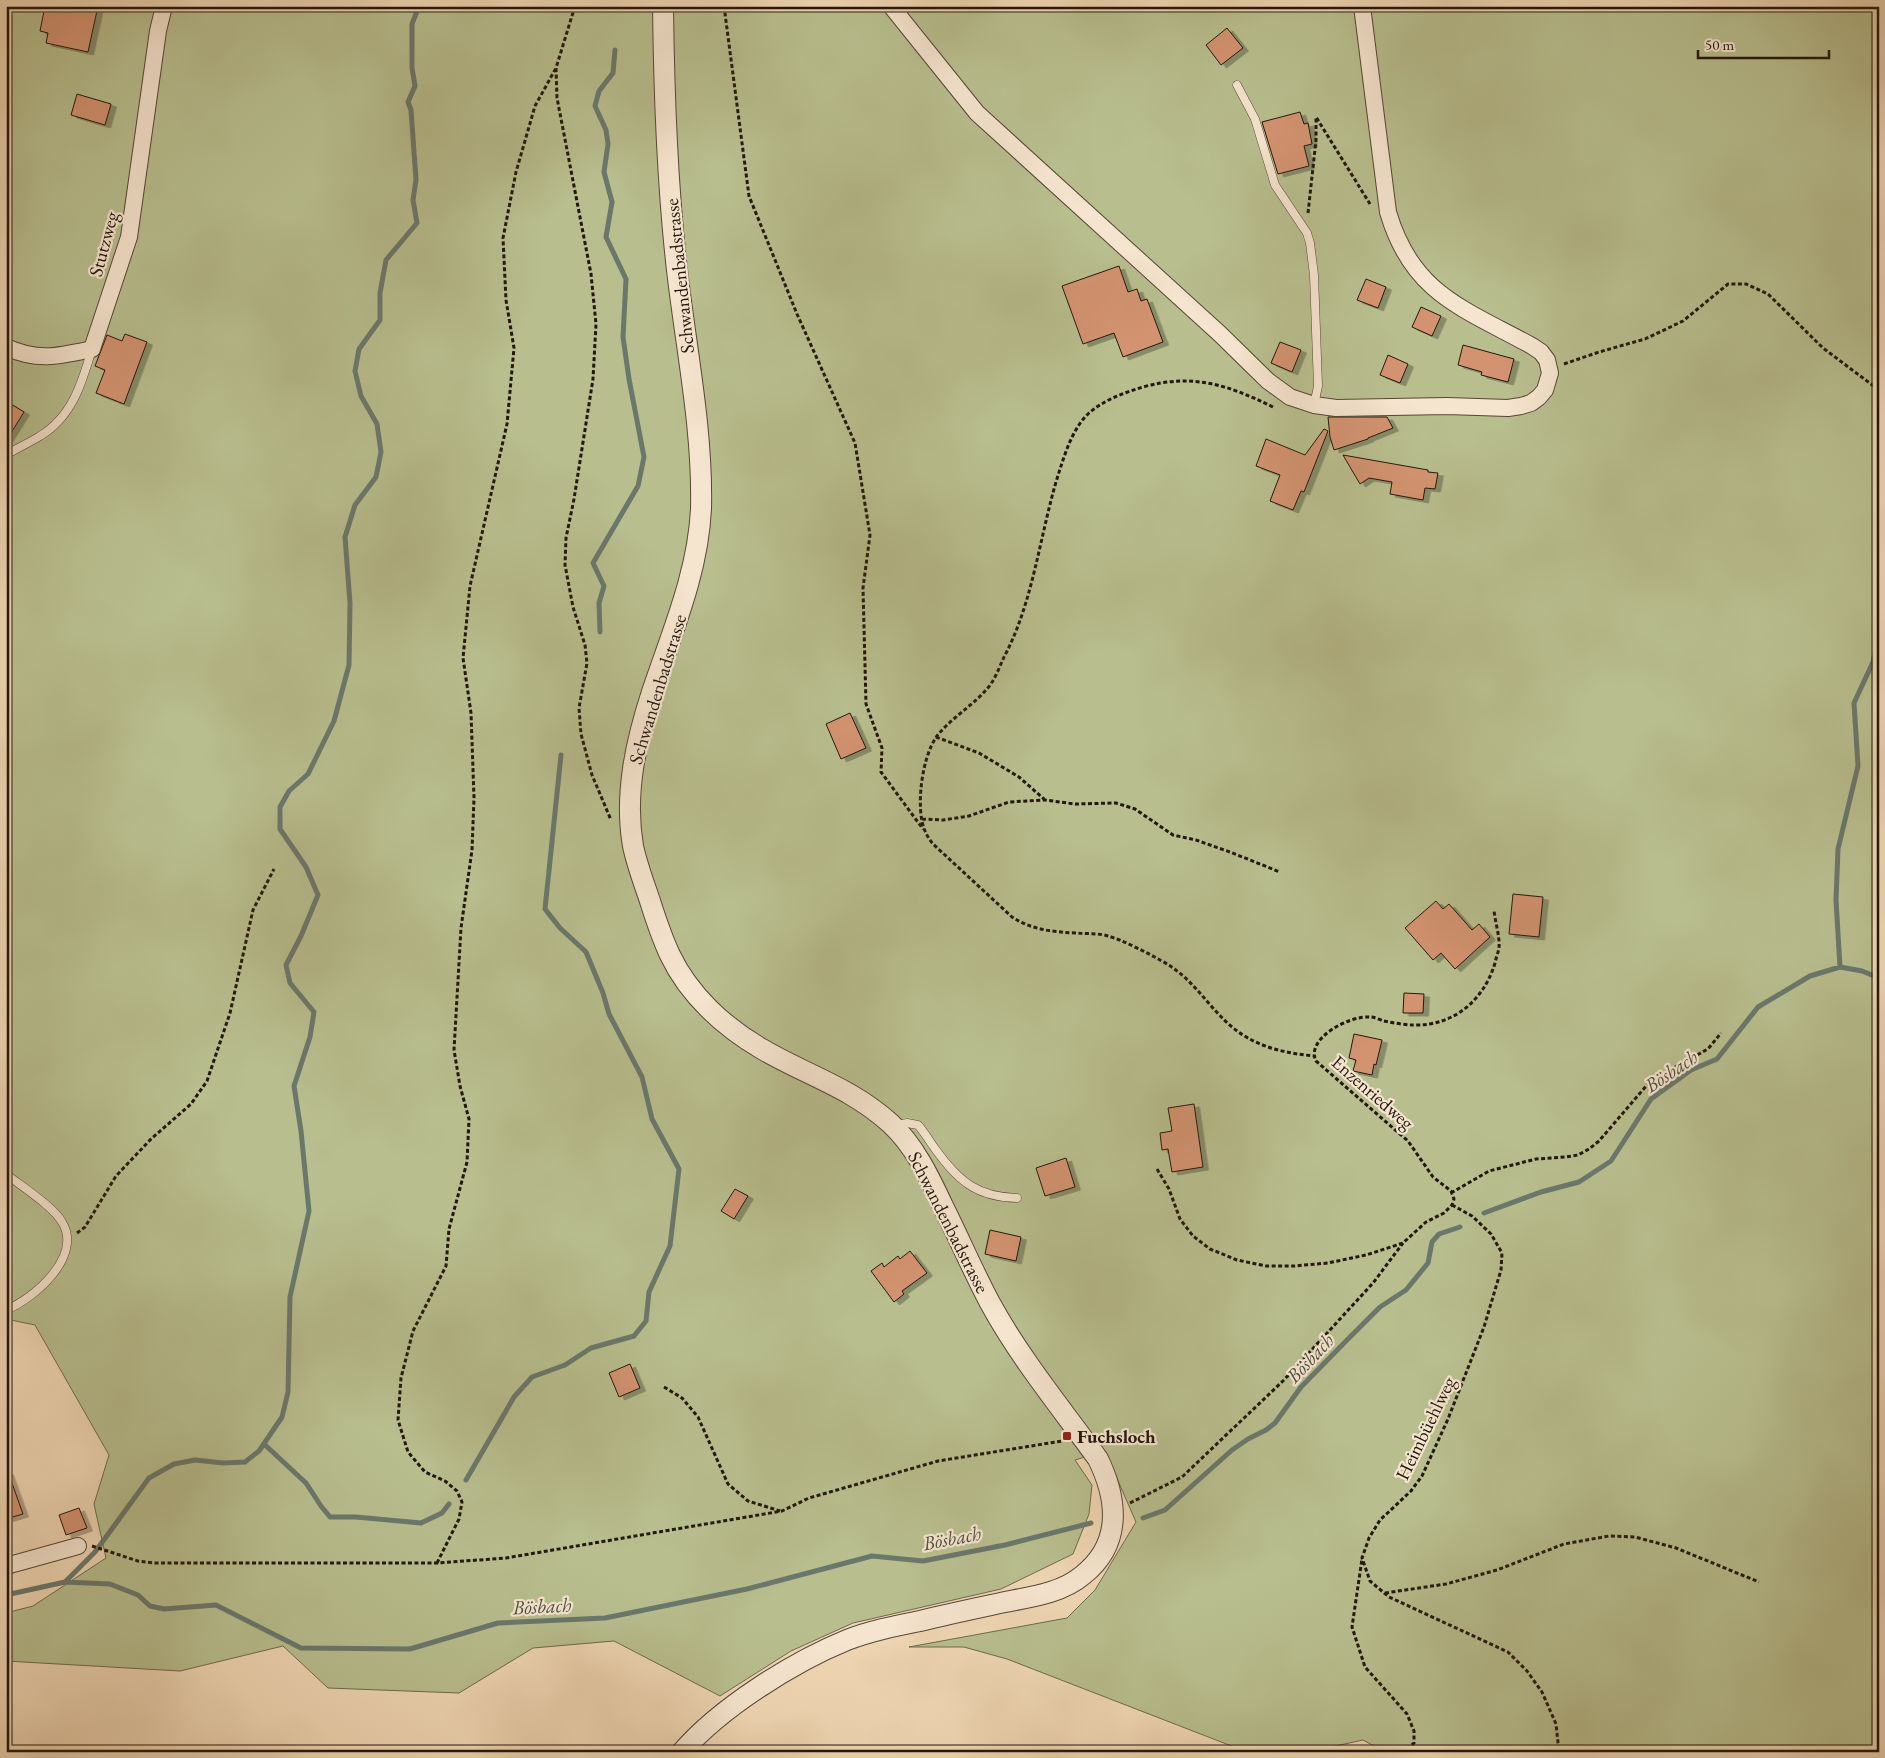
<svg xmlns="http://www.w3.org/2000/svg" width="1885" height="1758" viewBox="0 0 1885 1758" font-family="'EB Garamond',serif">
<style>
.green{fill:#b8be8e;stroke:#6d6a4d}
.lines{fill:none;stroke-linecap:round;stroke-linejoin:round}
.stream{stroke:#6a786c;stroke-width:5}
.building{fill:#d39371;stroke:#22170c;filter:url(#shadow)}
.service-casing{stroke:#554736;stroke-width:9}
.minor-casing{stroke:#554736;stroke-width:18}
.tertiary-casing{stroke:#554736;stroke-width:22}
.path{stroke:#22170c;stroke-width:3;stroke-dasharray:4 2.5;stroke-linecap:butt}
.service{stroke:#f5e4ce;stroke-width:8}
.minor{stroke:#f5e4ce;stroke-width:16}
.tertiary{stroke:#f5e4ce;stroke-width:20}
.poi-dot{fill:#8f2418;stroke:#f5e4ce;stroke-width:2}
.labels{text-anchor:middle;stroke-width:4.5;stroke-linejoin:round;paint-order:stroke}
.street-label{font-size:19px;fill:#22170c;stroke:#f5e4ce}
.poi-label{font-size:19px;font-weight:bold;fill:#22170c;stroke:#f5e4ce;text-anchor:start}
.water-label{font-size:20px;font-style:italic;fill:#4c5044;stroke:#f5e4ce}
</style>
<defs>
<filter id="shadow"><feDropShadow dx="5.5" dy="3" stdDeviation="0" flood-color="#0004"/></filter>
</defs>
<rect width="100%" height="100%" fill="#efd6b3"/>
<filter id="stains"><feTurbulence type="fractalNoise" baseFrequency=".004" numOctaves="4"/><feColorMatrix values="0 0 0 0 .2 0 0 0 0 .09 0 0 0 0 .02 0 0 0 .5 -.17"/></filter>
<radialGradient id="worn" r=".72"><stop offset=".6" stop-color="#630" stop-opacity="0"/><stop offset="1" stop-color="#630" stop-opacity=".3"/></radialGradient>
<!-- green -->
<path class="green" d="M6,6h1873v1746h-494l-22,-12 -55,12h-61l-240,-93 -43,-12h-55l158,-29 28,-28 41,-68 -31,-71 -30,9 17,25 -3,29 -16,40 -72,35 -148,34 -62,28 -71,45 -106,-55 -81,7 -74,45 -131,-5 -45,-42 -103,25 -174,-10v-48l27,-7 73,-48 -12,-54 15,-49 -74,-130 -29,-6z"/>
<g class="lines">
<!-- stream -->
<path class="stream" d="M600,632l-1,-29 5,-17 -11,-23 45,-77 6,-29 -15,-78 -6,-42 3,-58 -20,-42 6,-35 -8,-30 4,-28 -2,-14 -11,-24 4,-15 14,-18 2,-23
M1840,967l-4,-67 2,-51 20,-83 -4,-63 19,-41 6,-26
M1484,1213l57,-21 38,-10 32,-21 40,-62 40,-29 26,-11 41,-52 52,-31 30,-9 22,4 17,7
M264,1444l42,39 15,23 9,11h26l65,6 21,-10 7,-9
M466,1480l48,-83 18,-20 33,-12 26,-17 43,-12 12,-15 3,-29 21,-46 9,-77 -27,-50 -10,-42 -33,-63 -6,-21 -17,-41 -26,-24 -15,-19 16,-154
M1143,1518l22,-8 67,-60 16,-11 18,-9 9,-7 26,-36 47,-48 32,-32 26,-17 22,-27 4,-21 7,-8 21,-7
M65,1582l30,-30 54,-74 25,-14 21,-4 28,3 22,-1 14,-11 23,-34 6,-25 2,-95 19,-86 -8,-80 -7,-45 16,-49 4,-25 -24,-29 -4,-18 15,-29 17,-41 -12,-28 -26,-38v-22l9,-16 19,-17 26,-53 15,-56 1,-62 -5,-66 10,-32 21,-28 5,-25 -4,-28 -16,-28 -6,-25 4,-22 21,-29v-27l6,-33 31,-37 -4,-23 3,-20 -5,-70 -3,-8 7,-16 -3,-18v-44l7,-18
M6,1595l59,-13 45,2 28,11 12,11 14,3 52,-4 85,43 109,1 88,-26 107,-5 142,-29 125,-33 51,5 82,-16 86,-22"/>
</g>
<!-- building -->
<path class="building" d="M45,6l24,4 1,-4h28l-10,46 -42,-9 2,-10 -8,-2z
M1227,28l16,20 -22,17 -15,-20z
M77,94l34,10 -6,21 -34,-10z
M1300,112l4,12 4,-1 4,21 -8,2 5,20 -31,8 -16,-52z
M1119,266l9,26 9,-3 4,12 6,-2 16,43 -40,15 -9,-24 -31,11 -21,-58z
M1366,279l20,8 -8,21 -21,-8z
M1421,307l20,9 -9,20 -20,-9z
M125,334l22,8 -23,62 -28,-11 9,-23 -10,-4 12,-31 15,6z
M1280,342l21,8 -9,22 -21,-9z
M1463,345l51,14 -6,23 -27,-7 1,-3 -24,-7z
M1388,355l20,9 -8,19 -20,-8z
M6,401l18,11 -18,29z
M1328,417h59l6,11 -25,10v1l-34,11 -4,-13z
M1324,429l4,2 -24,61 -3,-1 -8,19 -23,-9 10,-26 -24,-9 10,-27 39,16z
M1343,455l85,15v2l10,1 -3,16 -10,-1 -2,12 -33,-6 2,-12 -23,-4 -9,6z
M850,713l16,35 -25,11 -15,-35z
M1513,894l30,3 -4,40 -30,-3z
M1436,901l7,8 6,-5 23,26 7,-6 11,13 -35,32 -14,-16 -8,7 -28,-32z
M1404,993l20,1 -1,19h-20z
M1354,1034l28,6 -6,25 -2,-1 -2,11 -19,-4 3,-11 -7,-2z
M1194,1104l9,63 -31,5 -4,-23 -6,1 -2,-17 12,-2 -4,-23z
M1066,1158l9,29 -30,9 -9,-28z
M735,1189l13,7 -14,23 -13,-8z
M990,1230l31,7 -5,24 -31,-7z
M910,1251l17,22 -25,18 2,3 -10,8 -23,-31 11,-8 2,4 14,-11 2,3z
M630,1364l10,24 -21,9 -10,-24z
M6,1472h2l15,42 -17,5z
M79,1508l8,20 -21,7 -7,-20z"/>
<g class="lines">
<defs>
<path id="service" d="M1237,85l18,34 20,66 32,48 3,10 4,32 4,111 -4,19
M6,455c11,-7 23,-12 34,-19 32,-19 42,-53 52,-87
M895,1126l12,-3 11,2c7,8 12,17 18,25 23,32 42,47 81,48
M6,1174c15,12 47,32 56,48 21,34 -27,76 -56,88"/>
<path id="minor" d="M891,6l86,107 243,221 48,47 22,16 24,8 22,3 111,-2 61,2 13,-2 10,-3 8,-6 6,-7 5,-17 -3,-13 -6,-8 -9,-6c-69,-38 -120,-52 -144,-134l-26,-206
M6,347c32,15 54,9 86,2l37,-112 29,-206 6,-25
M6,1566l72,-20"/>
<path id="tertiary" d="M663,6c1,89 4,177 14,264 9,79 26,159 24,239 -3,64 -29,123 -49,183 -16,49 -28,102 -19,154 4,19 11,37 17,55 6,19 12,37 20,54 19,40 54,72 92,94 44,26 88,38 128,74 24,22 39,53 53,83 16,32 30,65 47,97 30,55 71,105 108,156 20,41 24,85 -15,116 -21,18 -52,22 -78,27 -28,6 -57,12 -85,19 -25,5 -50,10 -73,19 -54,22 -127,68 -165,112"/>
</defs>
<!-- service casing -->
<use href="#service" class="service-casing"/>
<!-- minor casing -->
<use href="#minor" class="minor-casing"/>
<!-- tertiary casing -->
<use href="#tertiary" class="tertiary-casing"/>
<!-- path -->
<path class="path" d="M575,6l-19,62 1,30 34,176 5,50 -3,55 -19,120 -8,39 -1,27 8,42 12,38 2,18 -8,45 2,26 11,41 19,45
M724,6l25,190 48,118 58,129 15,92 -7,53 3,116 16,44 -1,24 42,57
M1308,213l8,-73v-23l54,87
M1564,364l35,-12 46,-13 38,-18 45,-37h18l22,10 55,54 56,42
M1273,407c-45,-22 -80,-34 -130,-20 -20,6 -39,13 -54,26 -15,14 -22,35 -28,53 -21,63 -26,133 -57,191 -5,11 -10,25 -18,33 -15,17 -36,29 -49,46 -15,20 -22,73 -12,95 2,5 5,9 8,13l79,73c20,13 41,15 65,16 10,1 21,0 31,3 14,4 38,16 52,24 33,17 46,45 72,67 24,20 52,26 82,29
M936,737l43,16 40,24 25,22
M922,819l21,1 26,-4 40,-14 36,-2 30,4 41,-1 19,6 38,26 23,5 34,12 50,20
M1157,1169l12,20 11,30 13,17 17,13 27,11 29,6h28l34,-3 38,-8 37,-12 23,-21 18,-9 8,-8 2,-6 -3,-8 -18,-14 -25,-36 -92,-80c-11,-23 35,-46 54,-44 5,0 10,3 14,4 10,2 21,4 30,4 40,1 70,-25 81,-62 1,-5 3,-10 4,-15 1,-12 -4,-26 -5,-38
M1451,1193l38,-22 47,-12 30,-2 12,-2 11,-6 10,-8 48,-56 33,-21 28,-15 13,-16
M1452,1205l20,11 19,18 11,19 -1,17 -17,57 -36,92 -26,57 -11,15 -31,29 -11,18 -7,20 8,23 19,16 119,55 19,19 15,21 14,32 3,28
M77,1233l8,-6 31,-51 35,-37 40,-35 16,-23 23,-68 23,-103 21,-41
M664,1387l18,11 16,19 30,67 20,17 32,10
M1130,1503l52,-26 102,-97 89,-97 30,-40
M92,1546l46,15 16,2h283l69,-5 276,-47 27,-13 129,-37 124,-20
M437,1563l22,-44 3,-17 -5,-11 -12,-10 -20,-9 -17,-20 -10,-32 3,-42 12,-47 33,-65 3,-37 18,-67 2,-43 -9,-33 -6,-36 7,-122 11,-78 2,-52 -3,-85 -8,-55 7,-72 37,-162 7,-76 -8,-48 -3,-62 13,-66 19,-66 21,-38
M1385,1593l61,-9 51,-14 67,-26 45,-8 26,1 41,11 83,34
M1355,1752l36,-4 16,1 7,-6v-12l-7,-17 -42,-47 -13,-40 10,-68"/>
<!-- service -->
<use href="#service" class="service"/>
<!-- minor -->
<use href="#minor" class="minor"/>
<!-- tertiary -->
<use href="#tertiary" class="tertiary"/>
</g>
<!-- markers -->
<rect class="poi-dot" x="1062" y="1431" width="10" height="10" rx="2.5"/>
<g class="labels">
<!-- street labels -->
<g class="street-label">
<text transform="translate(103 244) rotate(-75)" y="7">Stutzweg</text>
<text transform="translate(679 276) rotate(-96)" y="7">Schwandenbadstrasse</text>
<text transform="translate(657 689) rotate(-73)" y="7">Schwandenbadstrasse</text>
<text transform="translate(1373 1092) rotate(41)" y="7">Enzenriedweg</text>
<text transform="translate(949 1222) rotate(63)" y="7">Schwandenbadstrasse</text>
<text transform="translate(1425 1428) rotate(-64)" y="7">Heimbüehlweg</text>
</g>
<!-- poi labels -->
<g class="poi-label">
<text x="1077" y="1443">Fuchsloch</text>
</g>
<!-- water labels -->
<g class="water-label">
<text transform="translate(1671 1071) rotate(-34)" y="7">Bösbach</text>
<text transform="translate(1310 1358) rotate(-47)" y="7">Bösbach</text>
<text transform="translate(952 1538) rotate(-11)" y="7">Bösbach</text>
<text transform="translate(542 1606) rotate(-3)" y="7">Bösbach</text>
</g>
</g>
<!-- margin -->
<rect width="1885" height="1758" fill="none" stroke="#efd6b3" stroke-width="25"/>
<rect x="8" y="8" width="1870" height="1743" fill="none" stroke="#22170c" stroke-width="2.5"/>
<rect x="12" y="12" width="1860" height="1733" fill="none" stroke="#22170c"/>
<!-- scale -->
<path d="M1698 50v8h131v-8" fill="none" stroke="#22170c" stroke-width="2.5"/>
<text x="1705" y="50" font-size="15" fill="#22170c" stroke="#f5e4ce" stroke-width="4" paint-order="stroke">50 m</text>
<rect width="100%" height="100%" filter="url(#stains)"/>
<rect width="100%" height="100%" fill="url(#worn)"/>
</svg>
